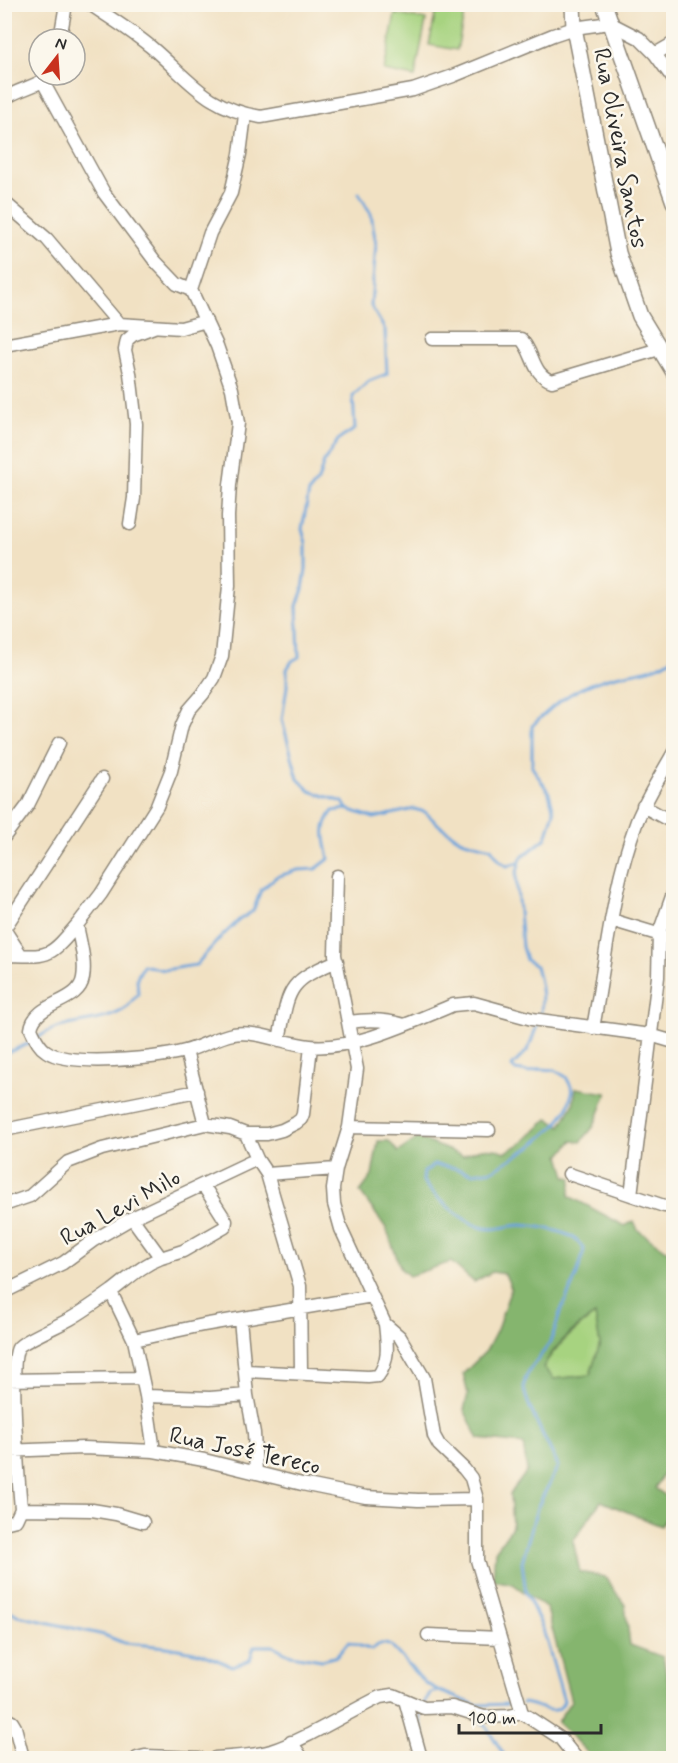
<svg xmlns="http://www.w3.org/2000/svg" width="678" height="1763" viewBox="0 0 678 1763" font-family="Mynerve,sans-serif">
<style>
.green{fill:#a7d380;stroke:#697f56;stroke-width:1.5}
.forest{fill:#85b56e;stroke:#58704c;stroke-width:1.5;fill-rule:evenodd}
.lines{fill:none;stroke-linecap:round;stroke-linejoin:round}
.stream{stroke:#6ca3da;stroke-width:3}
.minor-casing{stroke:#8e8677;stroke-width:15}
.major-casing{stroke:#8e8677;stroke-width:18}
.minor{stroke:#fff;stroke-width:12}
.major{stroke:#fff;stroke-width:15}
.labels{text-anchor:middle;stroke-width:5;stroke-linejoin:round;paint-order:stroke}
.street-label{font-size:24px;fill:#2b2b2b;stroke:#fbf7ec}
</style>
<rect width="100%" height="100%" fill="#fbf7ec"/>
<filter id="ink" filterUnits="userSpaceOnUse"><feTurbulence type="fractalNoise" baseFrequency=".0167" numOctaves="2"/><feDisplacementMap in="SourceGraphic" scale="12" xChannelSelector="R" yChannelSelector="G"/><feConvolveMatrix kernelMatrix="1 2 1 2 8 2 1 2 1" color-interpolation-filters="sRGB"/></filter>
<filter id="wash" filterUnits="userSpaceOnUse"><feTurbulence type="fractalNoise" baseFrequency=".008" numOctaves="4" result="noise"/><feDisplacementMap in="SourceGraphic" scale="24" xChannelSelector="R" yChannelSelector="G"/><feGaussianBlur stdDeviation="1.35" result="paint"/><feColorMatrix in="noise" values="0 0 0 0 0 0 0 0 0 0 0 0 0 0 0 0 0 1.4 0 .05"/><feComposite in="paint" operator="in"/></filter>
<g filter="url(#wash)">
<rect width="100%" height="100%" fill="#f1e1c3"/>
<!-- green -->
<path class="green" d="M437,5h29l-9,45 -28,-5z
M395,14l31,6 -11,57 -31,-6z
M595,1314l5,30 -10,31 -36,4 -11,-12c13,-22 32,-37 52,-53z"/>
<!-- forest -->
<path class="forest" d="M576,1088l31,5 -13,33 -13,16 -9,-1 -12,15 6,20 6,2 -3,18 56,30 9,-5 4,9 30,21 5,-6v213l-18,30 18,13v6l-12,19 -60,-25 -28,40 7,31 25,5 20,28 5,40 33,12 8,38 2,3v60h-16l-12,-2 -13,2h-41l-5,-7 -29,-29 14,-21 -24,-92 -34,-25 -20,-4 2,-29 17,-24 -2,-33 17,-23 -4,-27 -44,-5 -15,-29 4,-16 -5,-20 23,-23 11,-21 14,-42 -6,-14 -13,-2 -18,10 -23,-20 -42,14 -8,-7 -15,-41 -26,-36 12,-16 6,-35h11l9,11 20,-14 45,18c15,-8 28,-10 43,-4l16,-9 26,-24 13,7 12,-21zM595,1315l5,29 -10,31 -36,4 -11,-12c12,-22 31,-39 52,-52z"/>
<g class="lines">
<!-- stream -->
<path class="stream" d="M347,809l-4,-7 -33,-11 -12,-12 -16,-59 5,-34v-17l5,-8 7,-4 -2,-51 6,-17 3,-20v-26l-4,-14 7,-37 9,-11 6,-19 14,-22 17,-11 -2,-33 16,-15 18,-7 -2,-44 -14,-24 5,-62 -5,-30 -12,-21
M540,1017c4,-18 1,-33 -4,-51l-10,-6 -4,-13 -6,-72 5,-17 25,-20 8,-26 -5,-19 -17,-26v-41c27,-27 47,-41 84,-50 23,-6 38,-4 58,-19
M38,1038c25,-20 63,-12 88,-30 4,-4 8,-10 12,-14l-1,-16 6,-13 21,5 32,-5 22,-25 21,-20 14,-9 8,-21 15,-13 22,-7 18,-1 13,-10c-4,-20 -9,-31 4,-48l14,-2 27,9 40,-9 11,3 15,14 21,14 30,8 9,13 7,5 12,-4
M4,1054l29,-12
M4,1607l15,9 85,19 20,8 43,4 33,6 32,13 18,-6 4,-14h19l18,9 31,5 15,-4 11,-14 24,8c7,-7 10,-8 19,-4l34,37 13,7
M522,1703c14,0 35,18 42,-2l-21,-72 -17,-36 -4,-31 15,-54 21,-42c-7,-17 -35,-66 -34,-80 1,-15 15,-27 23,-39 7,-11 9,-22 13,-34 9,-22 20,-40 24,-64 -4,-4 -8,-10 -13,-13 -14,-6 -34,-10 -50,-11 -13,0 -27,7 -41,2 -19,-7 -45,-30 -57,-46l1,-9 10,-7 17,2 21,6 21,-3 39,-24 26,-23 10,-16 5,-17 -7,-13 -11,-7 -14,-1 -12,3 -14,-2 -3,-4 16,-16 10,-27
M423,1705l8,-12 8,-2 37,14 39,-1
M422,1711l-2,10 10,37
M480,1721l6,5 20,32"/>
</g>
</g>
<g filter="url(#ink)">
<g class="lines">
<defs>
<path id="minor" d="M90,4c20,14 42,27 61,43 39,33 55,61 110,70l152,-27 40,-14 100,-41 21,-7 36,-5 29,15 16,16 19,26
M60,39l6,-35
M655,54l19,-11
M43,82l61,111 51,68 22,23 14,6
M4,99c15,-11 34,-12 47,-24
M4,202l43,37 72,85
M191,290l26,56 15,43 6,34 -8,62 -2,31 1,70 -7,70 -8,22 -11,16 -14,16 -7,15 -11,46 -14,35 -56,88 -24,31c3,17 9,36 6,53 -4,26 -48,23 -52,51 4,8 7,17 15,22 24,17 111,7 139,0 16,-4 32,-14 48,-17 25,-4 52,10 77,12 42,5 104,-25 143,-41l21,-2 58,16 118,16 24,7
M191,290l19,-57 21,-40 9,-39 5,-39
M432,339h89c13,13 11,36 31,42l107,-32
M4,345l115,-21 62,4 25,-7
M130,524l4,-26 2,-74 -6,-51 -5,-23 2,-10 6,-5 21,-8
M643,806l31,17
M4,837l24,-32 31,-62
M337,876l-2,79 22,114 -8,58 -13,42 -3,20 1,15 7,25 44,95 15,13 24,41 10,58 5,9 25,24 7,9 6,21v61l45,153 38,25 16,20
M611,920l63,19
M4,929l98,-150
M4,929l17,26
M4,955c45,1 43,5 73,-30
M349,1022c19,-3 36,-3 55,3
M593,1028c13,-69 19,-141 44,-207 10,-24 24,-46 37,-69
M279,1040c10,-51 7,-58 58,-79
M186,1051l19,73
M349,1127l140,3
M4,1130l193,-39
M246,1134l11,25 10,15 33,112 1,86
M267,1174l69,-5
M569,1174l95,32h10
M631,1195l27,-218 1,-44 15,-42
M4,1205l26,-9 38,-34 34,-13 103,-25 25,4 16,6h21l15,-4 14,-7 5,-4 2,-5 8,-67
M161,1258l22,-7 42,-24 1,-6 -23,-36
M4,1292l59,-29 31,-23 38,-22 125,-59
M111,1292l23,48 12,56 8,55
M240,1319l7,76 7,38 2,40
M134,1340l69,-15 169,-29
M245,1371l123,6 10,-1c12,-16 9,-33 7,-52
M4,1380l138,-2
M146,1396l64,2 37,-3
M4,1451l80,-3 70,3 50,9 98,24 64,13 52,3 59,-1
M21,1509l71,1 24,4 27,8
M4,1523l12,-3 5,-11c-2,-24 -12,-147 -3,-161 3,-6 42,-23 52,-29 14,-8 28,-18 42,-28 16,-12 30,-26 49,-33l-29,-40
M428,1635l72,3
M405,1700l19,8 28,-1 32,10 25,-1 13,-3
M4,1718l8,4 3,5 8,31
M291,1742l11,16
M137,1758l8,-2 54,2
M215,1758c19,-1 38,-2 56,-7 34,-11 76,-38 109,-54l13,-2 12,5 16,58"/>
<path id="major" d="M573,4l1,24 44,225 22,63 34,56
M604,4l70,198"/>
</defs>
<!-- minor casing -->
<use href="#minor" class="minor-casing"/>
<!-- major casing -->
<use href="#major" class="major-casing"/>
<!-- minor -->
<use href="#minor" class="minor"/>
<!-- major -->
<use href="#major" class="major"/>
</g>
</g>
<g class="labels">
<!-- street labels -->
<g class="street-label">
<text transform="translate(621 148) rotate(79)" y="8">Rua Oliveira Santos</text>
<text transform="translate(120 1207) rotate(-29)" y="8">Rua Levi Milo</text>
<text transform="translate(245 1450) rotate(12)" y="8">Rua José Tereco</text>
</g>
</g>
<!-- margin -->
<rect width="678" height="1763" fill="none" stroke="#fbf7ec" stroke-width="24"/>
<!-- north arrow -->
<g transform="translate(57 57) rotate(17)"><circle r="28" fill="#fbf7ec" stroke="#a8a59f" stroke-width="1.5"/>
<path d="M0-4.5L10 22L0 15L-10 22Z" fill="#c8321e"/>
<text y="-9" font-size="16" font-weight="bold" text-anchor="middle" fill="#2b2b2b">N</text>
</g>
<!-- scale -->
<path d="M459 1724v9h142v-9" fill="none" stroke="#2b2b2b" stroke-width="3"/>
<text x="468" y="1724" font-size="18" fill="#2b2b2b" stroke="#fbf7ec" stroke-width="4.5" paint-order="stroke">100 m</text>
</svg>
